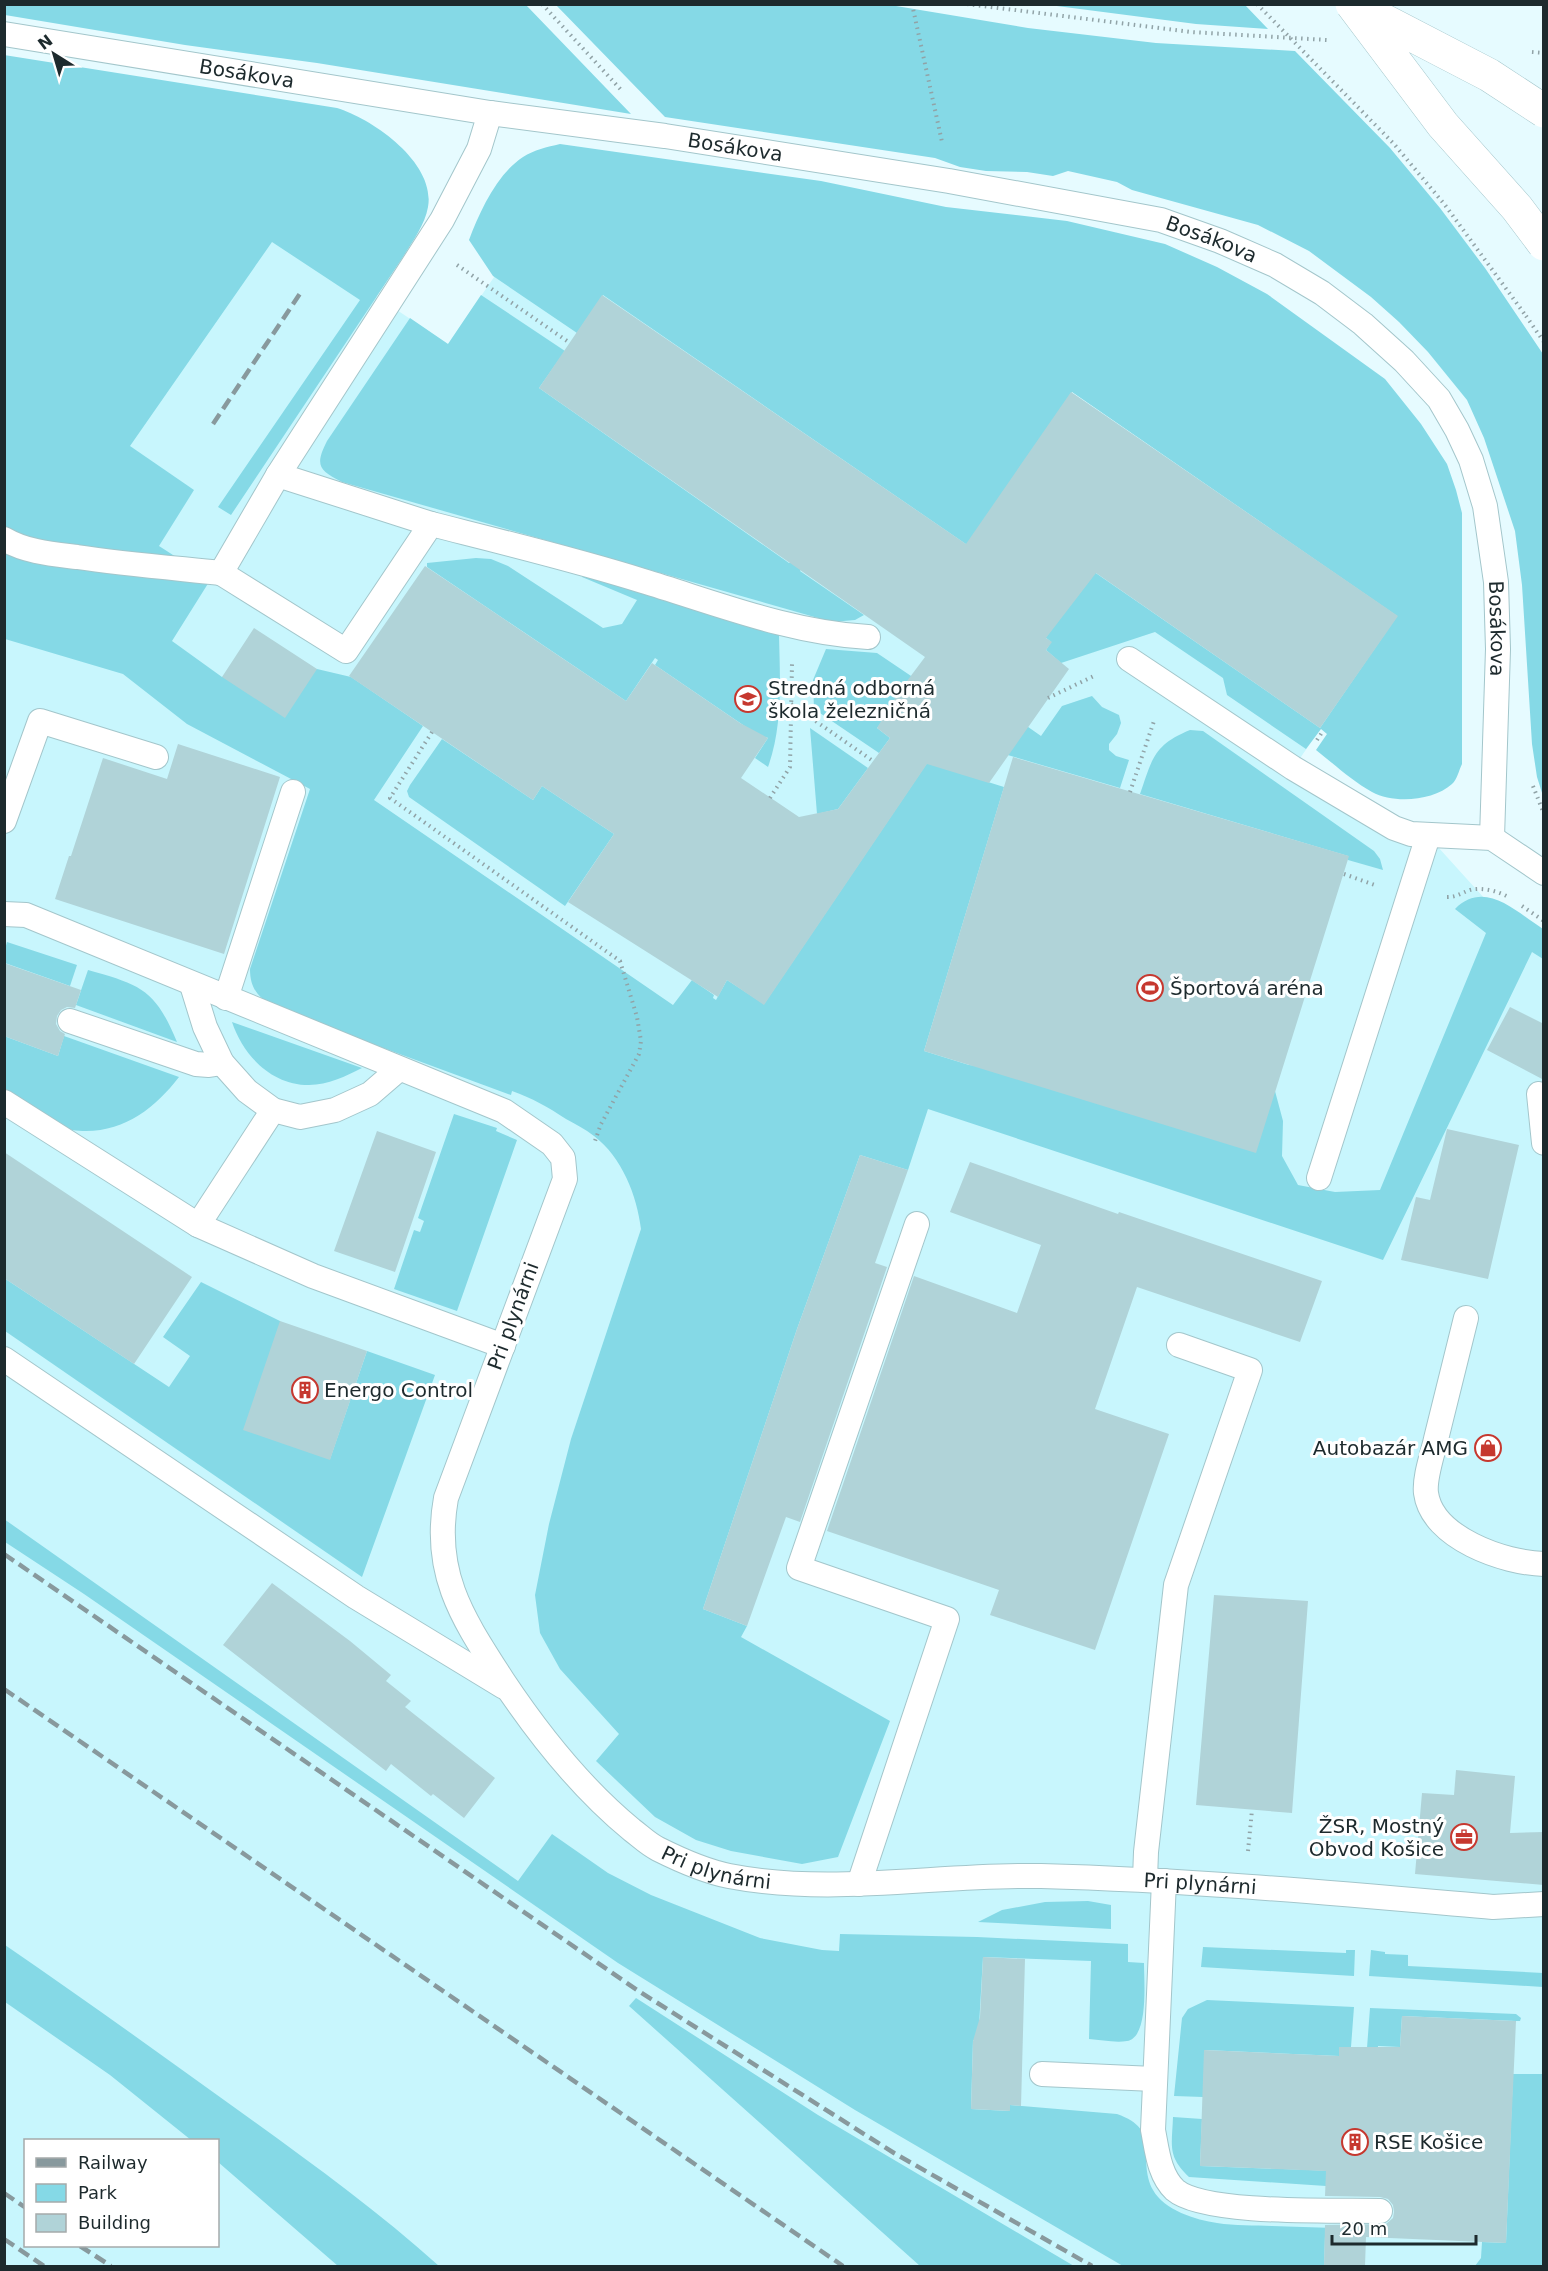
<svg xmlns="http://www.w3.org/2000/svg" width="1548" height="2271" viewBox="0 0 1548 2271" font-family="'DejaVu Sans',sans-serif">
<style>
.built{fill:#c8f6fd;fill-rule:evenodd}
.green{fill:#85d9e6}
.building{fill:#b0d3d8}
.lines{fill:none;stroke-linecap:round;stroke-linejoin:round}
.lane-casing{stroke:#a3c6cb;stroke-width:26}
.path{stroke:#91a3a7;stroke-width:4;stroke-dasharray:1.5 4.5;stroke-linecap:butt}
.lane{stroke:#fff;stroke-width:24}
.rail{stroke:#88999d;stroke-width:4.5;stroke-dasharray:12 6;stroke-linecap:butt}
.highway-bridge-casing{stroke:#a3c6cb;stroke-width:34;stroke-linecap:butt}
.path-bridge{stroke:#91a3a7;stroke-width:4;stroke-dasharray:1.5 4.5;stroke-linecap:butt}
.highway-bridge{stroke:#fff;stroke-width:33}
.labels{text-anchor:middle;stroke-width:6;stroke-linejoin:round;paint-order:stroke}
.street-label{font-size:20px;fill:#1d2a2d;stroke:#fff}
.poi-label{font-size:20px;fill:#1d2a2d;stroke:#fff;text-anchor:start}
</style>
<rect width="100%" height="100%" fill="#e6fbff"/>
<!-- built -->
<path class="built" d="M4,111l125,21 319,212 95,-138 528,186 327,224 -104,151 134,69 104,115 11,8v1307h-1538zM26,2140h192v106h-192z"/>
<!-- green -->
<path class="green" d="M4,5h522l105,109 -314,-51 -132,-18 -180,-30z
M556,5h334l138,23 128,15 139,8 95,97 50,60 45,60 58,86v442l-6,-19 -5,-33 -10,-159 -7,-54 -31,-93 -17,-38 -39,-48 -29,-30 -28,-25 -62,-46 -51,-26 -126,-35 -15,-8 -49,-11 -15,5 -26,-4 -41,-1 -26,-4 -25,-9 -270,-41z
M1049,5h196l23,24 -72,-5z
M4,55l333,53c36,11 99,55 91,99 -3,18 -16,35 -25,50l-172,258 -13,-8 142,-207 -88,-58 -142,204 64,44 -35,56 28,18 -98,-13 -84,-20z
M560,144l261,37 125,26 121,14 98,23 52,23 50,27 118,85 36,45 26,40 9,26 6,23v251c-3,6 -5,16 -10,20 -19,17 -58,20 -80,8 -20,-11 -38,-28 -56,-42l11,-16 -6,-5 -15,20 -79,-54 -4,-17 -68,-46 -94,31 -15,-13 5,-8 -6,-5 29,-79 246,170 77,-112 -325,-224 -80,170 -389,-267 -26,38 -84,-57 -24,-36c11,-29 28,-66 54,-83 11,-7 24,-10 37,-13z
M481,295l84,56 -26,37 250,175 20,-5 -9,13 64,44 -9,5 -23,2 -490,-140c-24,-12 -27,-17 -15,-41l83,-123 38,26z
M4,550l205,32 -37,59 50,36 95,-8 34,8 72,49 -49,74 299,205 19,-25 22,15 -1,3 3,2 11,-20 37,24 163,-241 77,24 -80,264 45,14 306,26 8,30 -1,35 16,29 37,7 45,-2 106,-257 -31,-24c30,-30 61,3 88,20v30l-11,-7 -149,308 -455,-151 -20,61 -48,-15 -63,174 -94,280 44,17 -6,11 149,84 -52,136 -36,7 -71,-13 -35,-11 -41,-23 -59,-56 23,-27 -59,-65 -20,-36 -5,-38 14,-71 22,-85 70,-210c-4,-33 -19,-72 -47,-93 -9,-7 -19,-12 -28,-17 -18,-12 -34,-21 -54,-28l-1,4 -236,-87c-16,-11 -25,-18 -25,-39l60,-180 -123,-65 -64,-50 -118,-35z
M476,558l15,1 17,7 95,62 19,-4 15,-24 -55,-23 1,-6 196,64c1,43 4,91 -11,132l-13,-9 13,-20 -2,-1 -1,3 -110,-75 3,-5 -3,-2 -29,43 -199,-134v-4z
M826,649l51,4 40,27 -40,48 13,10 -11,15 -65,-44 -1,-29z
M1092,696l10,11 17,8 2,8 -4,11 -8,10v6l7,6 13,4 -9,28 -133,-39 27,-32 27,19 21,-30z
M810,728l58,40 -30,41 -21,5z
M1190,730l13,1 171,120 6,8 3,11 -35,-10v-4l-208,-62c12,-34 13,-49 50,-64z
M442,739l91,61 9,-14 72,48 -49,72 -156,-109 -2,-6 3,-6z
M7,942l70,23 -7,21 -65,-23v-14z
M88,970c53,15 67,19 89,72l-101,-37z
M232,1022l130,46c-16,8 -34,17 -53,17 -38,0 -66,-30 -77,-63z
M4,1036l54,20 6,-20 115,41c-23,30 -53,54 -93,54 -9,0 -19,-1 -27,-6 -19,-10 -37,-24 -54,-36z
M454,1114l43,14 -1,3 21,9 -60,171 -63,-22 20,-59 6,2 4,-11 -6,-3z
M4,1278l165,109 21,-31 -27,-19 38,-55 79,39 50,138 37,-108 68,24 -73,202 -357,-246z
M4,1519l514,362 34,-47 56,39 43,22 109,43 62,12 17,1 1,-17 137,3 151,7v18l16,1c0,18 5,75 -17,78 -11,2 -26,-1 -38,-2l2,-78 -108,-4 -4,69 44,17 -50,-3 -2,69 38,2 1,-6 107,9c46,16 19,43 36,76 11,20 43,30 64,33 18,3 37,2 55,3 31,1 62,2 93,3l1,8 -41,-1 -1,30h-201l-268,-156 -237,-147 -534,-369 -79,-52z
M1088,1901l23,4v24l-133,-7 24,-12 43,-8z
M5,1945c76,52 151,106 226,160 72,52 142,102 208,161h-101l-120,-104v-22h-27l-81,-65 -105,-73z
M1203,1947l143,6v-3h9l-1,26 -153,-9z
M1371,1950l14,2v2l23,1v11l135,7v14l-174,-11z
M636,1998l182,117 256,151h-154l-291,-260z
M1207,2000l147,7 -3,40h-12v9l-134,-6 -2,47 -29,-1 8,-78 6,-9z
M1370,2008l146,6 5,4 -1,3h-4l-114,-5 -2,31 -22,-1v3l-11,-1z
M1513,2074h30v192h-68l6,-8 1,-16 24,1z
M1173,2117l29,2 -2,47 134,5 -8,15 -137,-9c-22,-21 -17,-31 -16,-60z"/>
<!-- building -->
<path class="building" d="M602,295l364,249 105,-152 327,224 -78,112 -224,-155 -50,65 6,4 -6,8 23,19 -80,114 -62,-19 -163,241 -37,-25 -9,17 -150,-95 46,-68 -72,-48 -9,14 -184,-124 76,-110 201,135 26,-38 88,60 28,15 -27,40 58,39 39,-8 52,-71 -13,-10 21,-35 27,-36 -386,-269z
M254,628l63,41 -32,49 -63,-41z
M178,744l102,33 -56,177 -169,-55 14,-43h2l32,-98 64,21z
M1013,757l336,99 -93,297 -332,-102z
M4,963l77,27 -6,18 -8,-1 -6,3 -4,6 -1,8 4,7 5,3 -7,22 -54,-20z
M1510,1007l34,17v56l-57,-30z
M1447,1129l72,16 -31,134 -87,-19 15,-63 14,3z
M377,1131l59,21 -41,120 -61,-21z
M4,1152l188,125 -58,87 -130,-86z
M860,1155l48,15 -33,93 12,4 -87,255 -14,-5 -39,109 -44,-17 94,-280z
M970,1162l148,52 1,-2 203,69 -22,61 -163,-55 -42,122 74,25 -74,216 -105,-35 9,-25 -172,-59 87,-255 103,37 24,-68 -91,-33z
M280,1321l87,30 -37,109 -87,-30z
M272,1583l78,58 41,34 -5,6 25,20 -6,6 90,71 -31,40 -31,-24 -2,2 -40,-32 -5,7 -163,-126z
M1214,1595l94,6 -16,212 -96,-8z
M1456,1770l59,6 -5,57 34,-1v53l-129,-11 7,-81 32,2z
M983,1957l42,2 -4,147 -11,-1v6l-39,-2 2,-68 7,-24z
M1402,2016l114,5 -10,222 -140,-6 -1,29h-41l1,-41 61,-1 7,-6 1,-6 -1,-7 -5,-6 -8,-2 -55,-1 1,-25 -126,-5 4,-116 135,6v-9h61z"/>
<g class="lines">
<defs>
<g id="lane">
<path id="s1" d="M4,34l486,79 175,23 284,45 212,39 59,21 55,24 47,28 41,31 41,37 35,38 18,31 14,30 14,46 11,76 2,67 -6,189"/>
<path d="M278,475l153,49"/>
<path d="M4,539c22,13 48,15 73,18 47,7 96,11 144,16l57,-98 164,-255 37,-71 11,-36"/>
<path d="M221,573l125,78 85,-127c71,18 142,35 212,57 73,22 148,52 225,56"/>
<path d="M1129,659l164,109 101,60 17,6 81,4 52,35"/>
<path d="M4,821l36,-100 116,36"/>
<path id="s2" d="M4,914l22,1 478,196 48,33 11,14 2,21 -119,319c-14,77 18,122 57,183 36,54 79,108 129,149 8,6 16,14 26,19 22,11 46,22 71,27 103,20 209,-2 312,0 152,4 302,18 452,31l51,-3"/>
<path d="M192,985l13,42 17,36 25,28 26,19 27,7 35,-7 35,-16 29,-25"/>
<path d="M226,998l67,-206"/>
<path d="M70,1021l126,43 13,1 13,-2"/>
<path d="M1539,1094l5,49"/>
<path d="M4,1102l194,123 115,51 190,70"/>
<path d="M1319,1178l109,-342"/>
<path d="M198,1225l75,-115"/>
<path d="M1466,1318c-10,40 -20,80 -30,121 -3,14 -12,39 -10,54 6,45 78,70 118,71"/>
<path d="M4,1359l352,238 148,90"/>
<path d="M1145,1879l1,-27 30,-267 74,-215 -71,-25"/>
<path d="M1164,1881l-11,249c4,20 6,45 22,60 29,25 163,20 205,21"/>
<path d="M859,1884l88,-265 -148,-51 118,-344"/>
<path d="M1042,2074l112,5"/>
</g>
</defs>
<!-- lane casing -->
<use href="#lane" class="lane-casing"/>
<!-- path -->
<path class="path" d="M542,4l81,88
M912,4l30,138
M967,4l224,28 136,8
M1532,52l12,1
M457,265l113,78
M1526,316l18,26
M1048,698l48,-23
M791,704l82,57
M432,732l-42,66 230,163 17,56 4,24 -2,13 -38,70 -6,17
M1317,740l6,-9
M1533,786l11,28
M1130,792l24,-71
M770,798l20,-31 2,-104
M1344,874l31,11
M1447,897c10,0 14,-4 23,-7 12,-3 28,1 38,7
M1522,906l22,15
M1248,1851l4,-41"/>
<!-- lane -->
<use href="#lane" class="lane"/>
<!-- rail -->
<path class="rail" d="M213,424l88,-132
M4,1554l633,436 257,163 198,113
M4,1689l839,577
M4,2193l22,15
M4,2239l40,27
M80,2246l31,20"/>
<defs>
<path id="highway-bridge" d="M1352,4l91,121 74,83 27,36
M1360,8l129,67 55,36"/>
</defs>
<!-- highway-bridge casing -->
<use href="#highway-bridge" class="highway-bridge-casing"/>
<!-- path-bridge -->
<path class="path-bridge" d="M1257,4l137,140 51,61 81,111"/>
<!-- highway-bridge -->
<use href="#highway-bridge" class="highway-bridge"/>
</g>
<!-- icons -->
<defs>
<symbol id="school-ring" viewBox="-11 -11 22 22"><circle r="9.5" fill="#fff" stroke="#c6382f" stroke-width="1.5"/><path d="M0-5L7-2L0 1L-7-2ZM-4 1L0 2.5L4 1V4Q0 6-4 4Z" fill="#c6382f"/></symbol>
<symbol id="stadium-ring" viewBox="-11 -11 22 22"><circle r="9.5" fill="#fff" stroke="#c6382f" stroke-width="1.5"/><path d="M0-5a6.5 5 0 1 0 0 10a6.5 5 0 1 0 0-10ZM-3.5-1.8h7v3.6h-7Z" fill="#c6382f"/></symbol>
<symbol id="building-ring" viewBox="-11 -11 22 22"><circle r="9.5" fill="#fff" stroke="#c6382f" stroke-width="1.5"/><path d="M-4-6H4V6H1V3H-1V6H-4ZM-2.5-4.3h1.7v1.8h-1.7ZM.8-4.3h1.7v1.8H.8ZM-2.5-1h1.7V.8h-1.7ZM.8-1h1.7V.8H.8Z" fill="#c6382f"/></symbol>
<symbol id="shop-ring" viewBox="-11 -11 22 22"><circle r="9.5" fill="#fff" stroke="#c6382f" stroke-width="1.5"/><path d="M-5-2.5h2.3a2.7 3.5 0 0 1 5.4 0H5L5.5 6h-11ZM-1.5-2.5h3a1.5 2.3 0 0 0-3 0Z" fill="#c6382f"/></symbol>
<symbol id="office-ring" viewBox="-11 -11 22 22"><circle r="9.5" fill="#fff" stroke="#c6382f" stroke-width="1.5"/><path d="M-6-3h4V-5.5h4V-3h4V5H-6ZM-1-4.5V-3h2v-1.5ZM-6 0V1H6V0Z" fill="#c6382f"/></symbol>
</defs>
<g fill-rule="evenodd">
<use href="#school-ring" x="733" y="684" width="30" height="30"/>
<use href="#stadium-ring" x="1135" y="973" width="30" height="30"/>
<use href="#building-ring" x="290" y="1375" width="30" height="30"/>
<use href="#shop-ring" x="1473" y="1433" width="30" height="30"/>
<use href="#office-ring" x="1449" y="1822" width="30" height="30"/>
<use href="#building-ring" x="1340" y="2127" width="30" height="30"/>
</g>
<g class="labels">
<!-- street labels -->
<g class="street-label">
<text dy="7" stroke="none"><textPath href="#s1" startOffset="246">Bosákova</textPath></text>
<text dy="7" stroke="none"><textPath href="#s1" startOffset="740">Bosákova</textPath></text>
<text dy="7" stroke="none"><textPath href="#s1" startOffset="1226">Bosákova</textPath></text>
<text dy="7" stroke="none"><textPath href="#s1" startOffset="1748">Bosákova</textPath></text>
<text transform="translate(513 1316) rotate(-70)" y="7">Pri plynárni</text>
<text dy="7" stroke="none"><textPath href="#s2" startOffset="1466">Pri plynárni</textPath></text>
<text dy="7" stroke="none"><textPath href="#s2" startOffset="1952">Pri plynárni</textPath></text>
</g>
<!-- poi labels -->
<g class="poi-label">
<text x="768" y="695">Stredná odborná<tspan x="768" dy="23">škola železničná</tspan></text>
<text x="1170" y="995">Športová aréna</text>
<text x="324" y="1397">Energo Control</text>
<text x="1468" y="1455" text-anchor="end">Autobazár AMG</text>
<text x="1444" y="1833" text-anchor="end">ŽSR, Mostný<tspan x="1444" dy="23">Obvod Košice</tspan></text>
<text x="1374" y="2149">RSE Košice</text>
</g>
</g>
<!-- border -->
<rect width="1548" height="2271" fill="none" stroke="#1d2a2d" stroke-width="12"/>
<!-- legend -->
<rect x="24" y="2139" width="195" height="108" fill="#ffffff" stroke="#a5aaab" stroke-width="1.5"/>
<rect x="36" y="2158" width="30" height="9" fill="#88999d" stroke="#a5aaab" stroke-width="1.5"/>
<text x="78" y="2169" font-size="18" fill="#1d2a2d">Railway</text>
<rect x="36" y="2184" width="30" height="18" fill="#85d9e6" stroke="#a5aaab" stroke-width="1.5"/>
<text x="78" y="2199" font-size="18" fill="#1d2a2d">Park</text>
<rect x="36" y="2214" width="30" height="18" fill="#b0d3d8" stroke="#a5aaab" stroke-width="1.5"/>
<text x="78" y="2229" font-size="18" fill="#1d2a2d">Building</text>
<!-- north arrow -->
<g transform="translate(54 54) rotate(323)" stroke="#ffffff" stroke-width="4.5" paint-order="stroke">
<path d="M0-4.5L10 22L0 15L-10 22Z" fill="#1d2a2d"/>
<text y="-9" font-size="16" font-weight="bold" text-anchor="middle" fill="#1d2a2d">N</text>
</g>
<!-- scale -->
<path d="M1332 2235v9h144v-9" fill="none" stroke="#1d2a2d" stroke-width="3"/>
<text x="1341" y="2235" font-size="18" fill="#1d2a2d" stroke="#ffffff" stroke-width="4.5" paint-order="stroke">20 m</text>
</svg>
